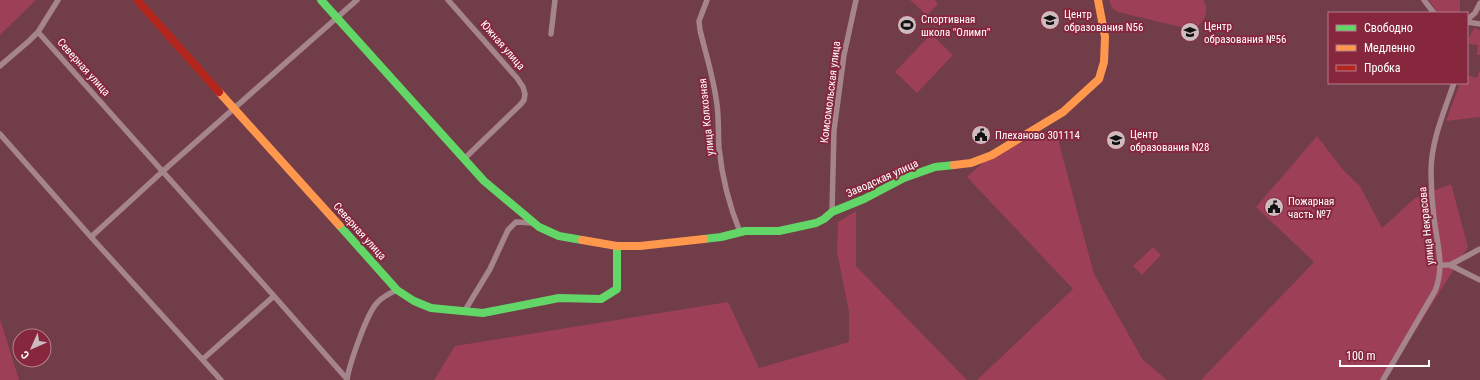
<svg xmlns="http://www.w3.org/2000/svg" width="1480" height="380" viewBox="0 0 1480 380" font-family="'Roboto Condensed',sans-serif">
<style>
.green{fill:#9d3f56}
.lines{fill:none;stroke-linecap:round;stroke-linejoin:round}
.street{stroke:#a6848b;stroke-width:5.5}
.fast{stroke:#63d668;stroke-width:8}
.slow{stroke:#ff974d;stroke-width:8}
.jam{stroke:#b3261e;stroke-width:8}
.labels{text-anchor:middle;stroke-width:4;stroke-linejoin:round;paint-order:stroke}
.poi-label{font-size:11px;fill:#fff;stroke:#86273d;text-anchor:start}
.street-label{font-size:11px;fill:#fff;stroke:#86273d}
</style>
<rect width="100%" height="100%" fill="#703d49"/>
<!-- green -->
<path class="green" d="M0,0h36l-36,35z
M910,0h25l3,4 -11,11z
M1109,0h94c8,12 0,27 -14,29l-71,-17 -6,-4z
M1429,0h31v13h-22z
M1474,28l6,2v25h-3l1,-10 -9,-1v-6z
M931,34l22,21 -36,38 -22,-21z
M1480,70v47l-34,4 14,-38h7v-8l10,3z
M1055,128l39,146 49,86 24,20h-190l96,-91 -106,-112 22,-20z
M1317,136l27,35 16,15 22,42 33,-30 36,-14 17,63 -84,133h-183l113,-118 -58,-55z
M856,211v55l111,114h-533l21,-34 273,-44 31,66 90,-26v-30l-12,-60 1,-30z
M1153,247l8,8 -19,20 -9,-9z
M0,319l19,61h-19z"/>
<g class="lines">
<!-- street -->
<path class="street" d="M448,0l69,78 6,9 2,7 -1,6 -3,4 -57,55
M707,0l-8,21 1,9c6,25 14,49 17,75 2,14 1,29 2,43 3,29 10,57 21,84
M1424,0l10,13
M1467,20l8,-7 5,-10
M1467,22l13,2
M38,32l236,264 73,83
M551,34l4,-34
M0,66l29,-25 9,-9 20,-32
M0,134l91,103 130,143
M832,212l2,-82 10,-75 12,-55
M91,237l72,-66 194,-171
M1441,265h9l30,15
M1450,265l30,-16
M464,312l26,-43 18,-39 8,-8 17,1
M203,359l71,-63
M347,380c2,-15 20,-67 30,-77 5,-6 13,-10 20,-13
M1383,380l52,-89c10,-24 2,-48 -1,-73 -2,-15 -3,-31 -3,-46 0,-31 13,-60 23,-89"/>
<!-- fast -->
<path class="fast" d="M321,0l163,181 55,46 20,9 23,4
M339,225l58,65 17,11 17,7 52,5 76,-15 42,1 16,-10v-43
M704,239l17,-2 24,-6h34l37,-8 8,-4 8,-7 32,-13 40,-21 31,-11 19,-2"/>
<!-- slow -->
<path class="slow" d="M219,92l120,133
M954,165l17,-2 21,-8 71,-43 36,-33 5,-17 1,-25 -7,-37
M582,240l35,6h23l64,-7"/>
<!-- jam -->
<path class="jam" d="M137,0l82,92"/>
</g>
<!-- icons -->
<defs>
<symbol id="school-disc" viewBox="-11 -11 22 22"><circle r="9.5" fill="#cdbbbf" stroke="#86273d"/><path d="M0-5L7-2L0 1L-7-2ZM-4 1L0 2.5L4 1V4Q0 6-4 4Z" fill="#111"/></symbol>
<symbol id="stadium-disc" viewBox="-11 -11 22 22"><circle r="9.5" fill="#cdbbbf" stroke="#86273d"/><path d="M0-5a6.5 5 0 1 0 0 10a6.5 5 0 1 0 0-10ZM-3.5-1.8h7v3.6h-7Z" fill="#111"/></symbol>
<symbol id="civic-disc" viewBox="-11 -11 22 22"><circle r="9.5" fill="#cdbbbf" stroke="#86273d"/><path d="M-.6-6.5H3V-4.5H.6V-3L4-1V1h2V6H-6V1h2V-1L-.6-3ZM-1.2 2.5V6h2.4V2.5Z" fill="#111"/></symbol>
</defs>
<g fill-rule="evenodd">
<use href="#school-disc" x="1039" y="9" width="22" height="22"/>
<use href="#stadium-disc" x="896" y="14" width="22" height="22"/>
<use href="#school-disc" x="1179" y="21" width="22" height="22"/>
<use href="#civic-disc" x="970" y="124" width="22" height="22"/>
<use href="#school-disc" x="1105" y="129" width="22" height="22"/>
<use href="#civic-disc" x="1263" y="196" width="22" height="22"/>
</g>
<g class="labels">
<!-- poi labels -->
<g class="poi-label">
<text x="1064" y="18">Центр<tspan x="1064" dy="13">образования N56</tspan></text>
<text x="921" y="23">Спортивная<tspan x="921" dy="13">школа "Олимп"</tspan></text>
<text x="1204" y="30">Центр<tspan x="1204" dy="13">образования №56</tspan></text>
<text x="1130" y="138">Центр<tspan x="1130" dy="13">образования N28</tspan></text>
<text x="995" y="139">Плеханово 301114</text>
<text x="1288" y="205">Пожарная<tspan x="1288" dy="13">часть №7</tspan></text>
</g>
<!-- street labels -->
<g class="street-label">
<text transform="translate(503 45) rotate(49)" y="4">Южная улица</text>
<text transform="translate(84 67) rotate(48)" y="4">Северная улица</text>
<text transform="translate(830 92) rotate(-83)" y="4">Комсомольская улица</text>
<text transform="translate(706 117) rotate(-96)" y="4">улица Колхозная</text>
<text transform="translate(882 178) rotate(-24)" y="4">Заводская улица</text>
<text transform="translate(1426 226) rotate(-96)" y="4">улица Некрасова</text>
<text transform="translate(360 231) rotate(48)" y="4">Северная улица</text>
</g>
</g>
<!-- legend -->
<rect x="1328" y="12" width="140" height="72" fill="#86273d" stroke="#b67d8b"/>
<rect x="1336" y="25" width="20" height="6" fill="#63d668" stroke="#b67d8b"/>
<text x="1364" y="32" font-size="12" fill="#ffffff">Свободно</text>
<rect x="1336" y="45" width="20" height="6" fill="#ff974d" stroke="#b67d8b"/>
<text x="1364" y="52" font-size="12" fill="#ffffff">Медленно</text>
<rect x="1336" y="65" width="20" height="6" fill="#b3261e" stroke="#b67d8b"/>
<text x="1364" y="72" font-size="12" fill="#ffffff">Пробка</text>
<!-- north arrow -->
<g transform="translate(32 348) rotate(225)"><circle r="19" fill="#86273d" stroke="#b67d8b"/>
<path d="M0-3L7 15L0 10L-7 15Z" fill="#cdbbbf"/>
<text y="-6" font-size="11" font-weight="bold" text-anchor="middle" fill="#ffffff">С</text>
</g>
<!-- scale -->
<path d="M1340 360v6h89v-6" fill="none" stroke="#ffffff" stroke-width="2"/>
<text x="1346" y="360" font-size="12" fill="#ffffff" stroke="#86273d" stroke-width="3" paint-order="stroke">100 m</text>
</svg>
